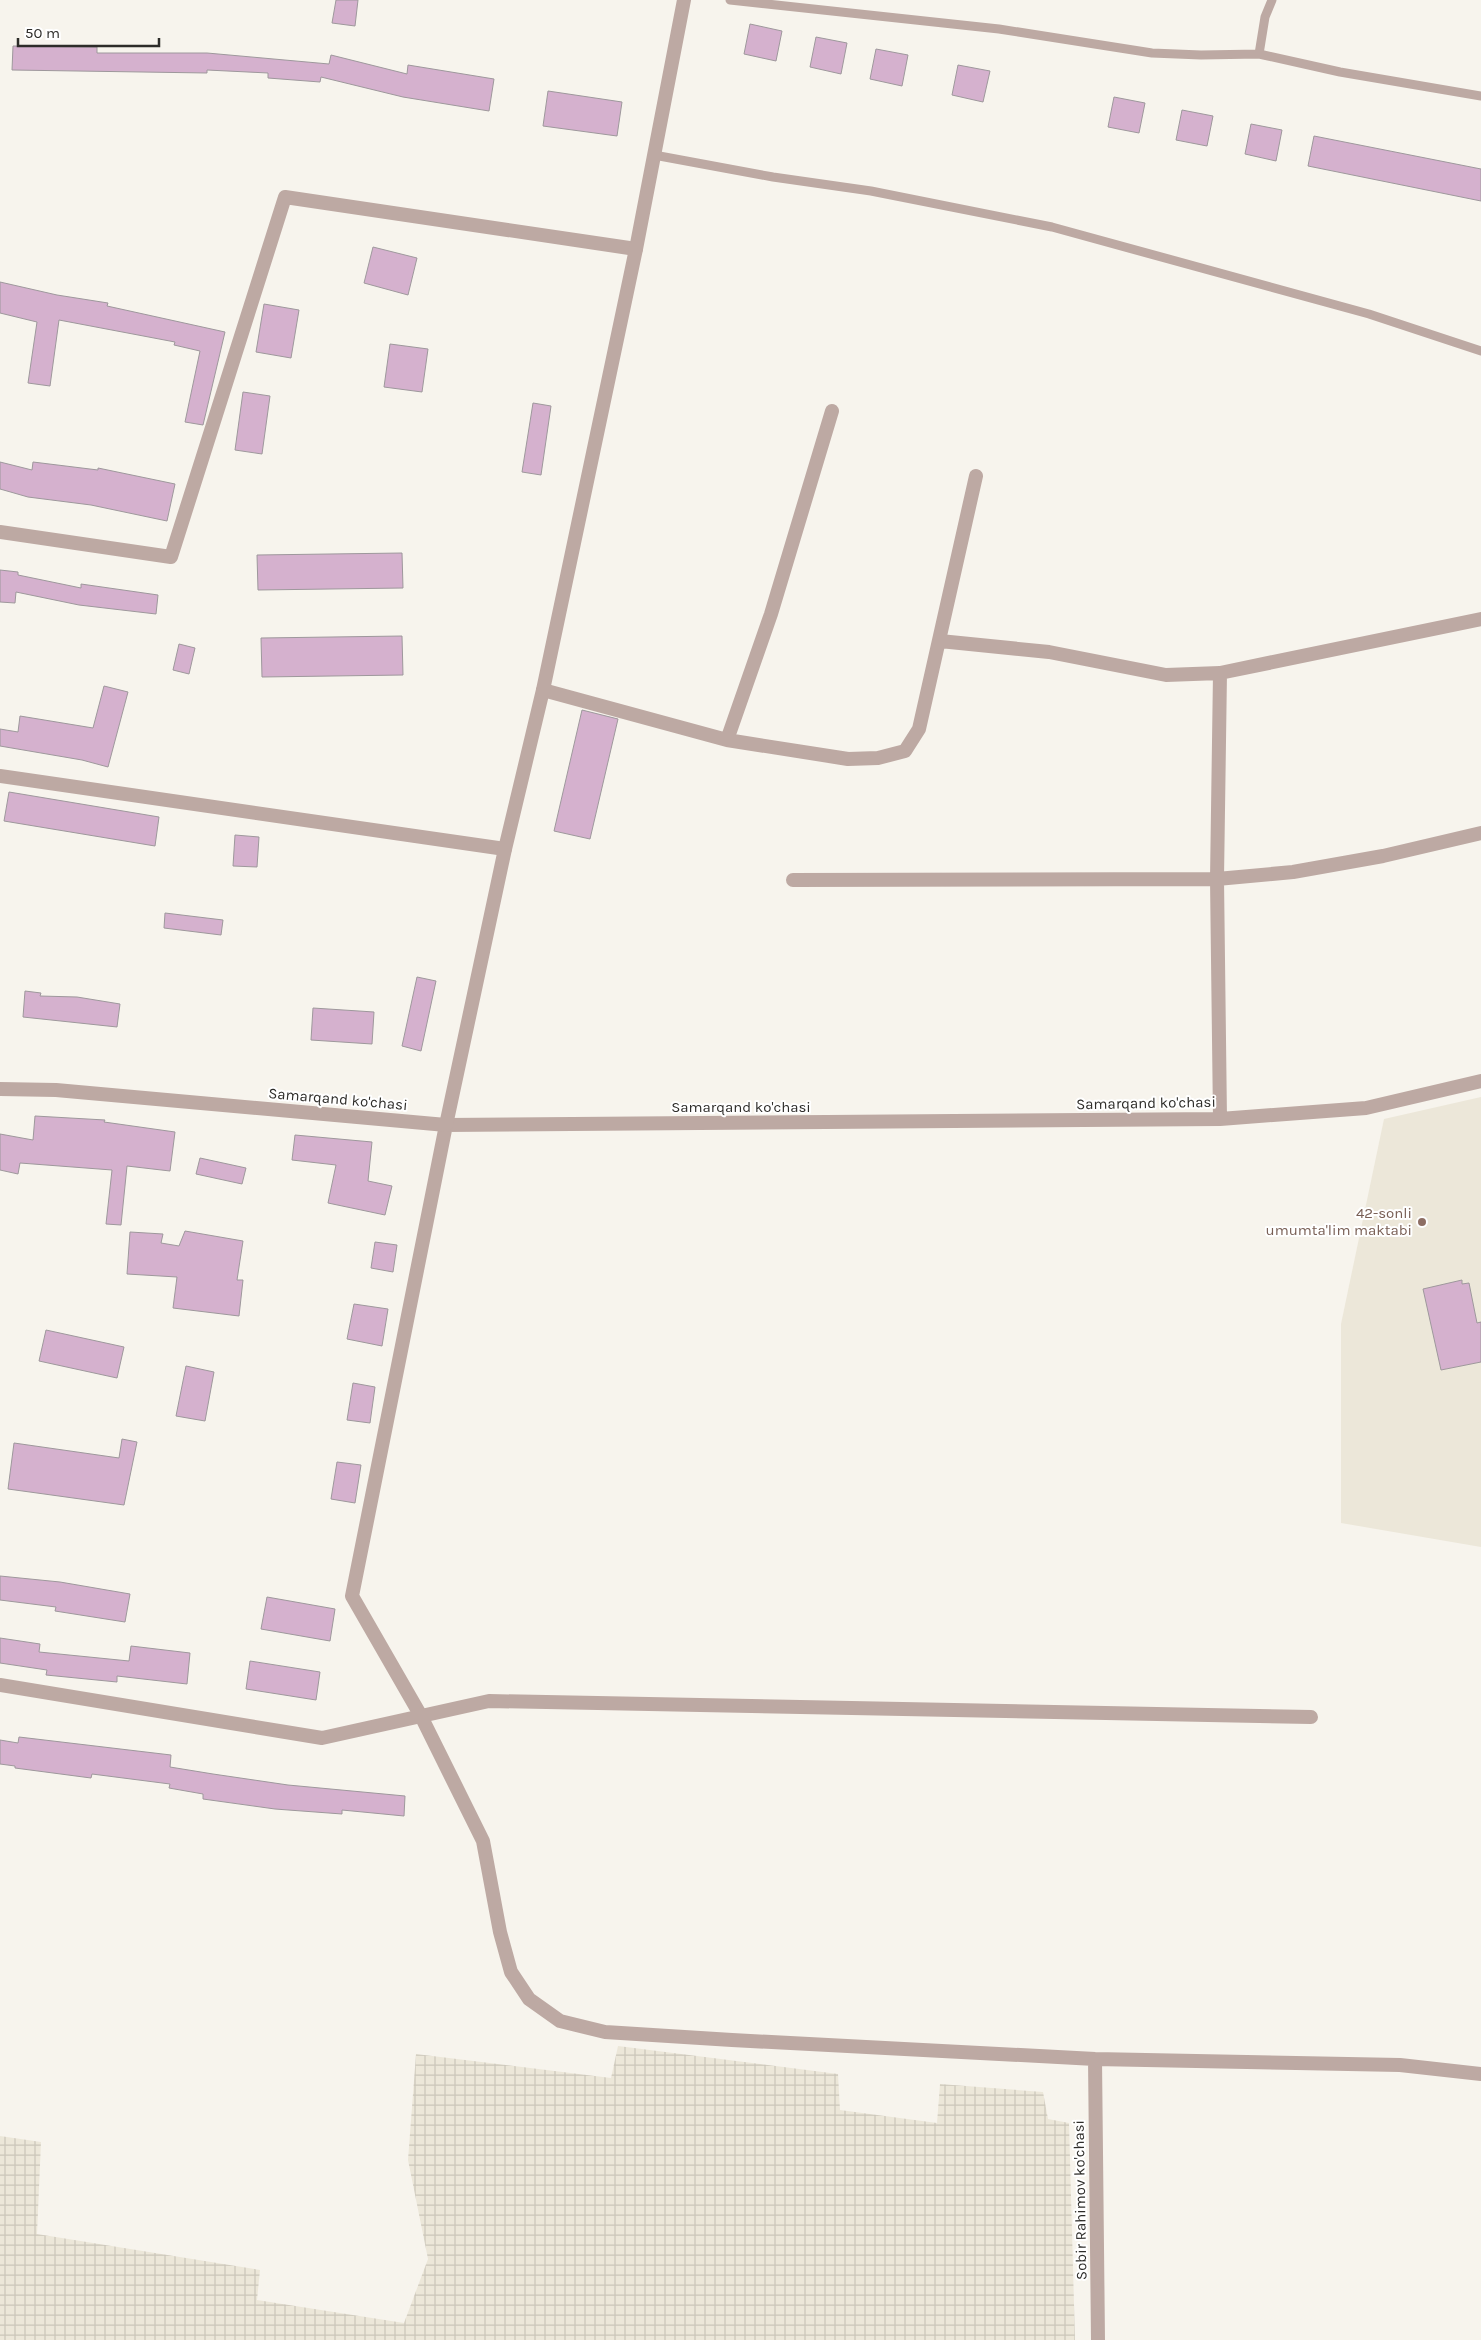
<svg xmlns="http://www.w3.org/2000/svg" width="1481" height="2340" viewBox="0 0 1481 2340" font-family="Karla,sans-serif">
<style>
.built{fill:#ece7d9}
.industrial{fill:url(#industrial-grid)}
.building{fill:#d5b1ce;stroke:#9e989c}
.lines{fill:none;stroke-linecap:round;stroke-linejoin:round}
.service{stroke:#bda9a3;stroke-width:9}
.minor{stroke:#bda9a3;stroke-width:14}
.tertiary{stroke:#bda9a3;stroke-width:14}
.education-dot{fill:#8d6e63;stroke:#fff;stroke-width:2}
.labels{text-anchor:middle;stroke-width:4;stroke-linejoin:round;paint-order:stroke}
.street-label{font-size:15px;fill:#2d2c29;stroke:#fff}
.education-label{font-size:15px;fill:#785e54;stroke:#fff;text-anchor:end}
</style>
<defs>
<pattern id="industrial-grid" width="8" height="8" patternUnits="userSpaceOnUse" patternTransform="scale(1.25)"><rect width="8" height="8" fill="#ece7d9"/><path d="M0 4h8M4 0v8" fill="none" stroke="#cbc6ba"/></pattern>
</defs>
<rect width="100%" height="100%" fill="#f7f4ed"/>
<!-- built -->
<path class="built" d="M1481,1097v450l-140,-24v-199l43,-205z"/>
<!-- industrial -->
<path class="industrial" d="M618,2046l220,28 2,36 97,13 3,-39 103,8 5,27 21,4 6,217h-1075v-204l41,6 -4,92 223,36 -3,30 147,23 24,-64 -20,-99 8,-106 195,24z"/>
<!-- building -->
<path class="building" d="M336,0h22l-3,26 -23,-3z
M750,24l32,7 -6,30 -32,-7z
M816,37l31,6 -6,31 -31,-7z
M13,46l84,1v6h110l122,11 2,-9 76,19 1,-9 86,14 -5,32 -86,-14 -82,-20 -1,5 -52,-4v-5l-61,-3v3l-195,-3z
M876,49l32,6 -6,31 -32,-7z
M958,65l32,6 -7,31 -31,-7z
M548,91l74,11 -5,34 -74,-10z
M1114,97l31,6 -6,30 -31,-6z
M1182,110l31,6 -6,30 -31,-6z
M1251,124l31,6 -6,31 -31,-7z
M1314,136l167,33v32l-173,-35z
M373,247l44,11 -9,37 -44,-12z
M0,282l57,13 51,8 -1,3 118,26 -22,93 -18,-3 15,-71 -26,-6 1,-3 -116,-22 -9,66 -22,-3 9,-61 -37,-9z
M264,304l35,6 -8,48 -35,-6z
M390,344l38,5 -6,43 -38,-5z
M243,392l27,4 -8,58 -27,-4z
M533,403l18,3 -10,69 -19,-3z
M0,462l32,8 1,-8 65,8v-2l77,16 -8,37 -76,-16 -63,-8 -28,-8z
M402,553l1,35 -145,2 -1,-35z
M0,570l18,2v3l63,13v-4l77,11 -2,19 -77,-9 -63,-13 -1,11 -15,-1z
M402,636l1,39 -141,2 -1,-39z
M179,644l16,4 -6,26 -16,-4z
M104,686l24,6 -20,75 -26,-7 -82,-14v-17l18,3 2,-16 73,12z
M582,710l36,9 -28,120 -36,-8z
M9,792l150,25 -4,29 -151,-25z
M235,835l24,2 -2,30 -24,-1z
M165,913l58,7 -2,15 -57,-7z
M417,977l19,4 -15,70 -19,-5z
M25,991l16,2 -1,3 37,1 43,7 -3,23 -94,-10z
M313,1008l61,4 -2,32 -61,-4z
M35,1116l70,4 -1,2 71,10 -5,39 -43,-5 -6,59 -15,-1 6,-54 -92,-7 -2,11 -18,-4v-36l33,6z
M295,1135l77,7 -4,39 24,5 -7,29 -57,-12 8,-38 -44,-5z
M200,1158l46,10 -4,16 -46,-10z
M185,1231l58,10 -6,39h6l-4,36 -66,-8 4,-31 -50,-3 3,-42 33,2 -2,9 18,3z
M375,1242l22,3 -4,27 -22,-4z
M1462,1280v4l7,-1 8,40 4,-1v40l-40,8 -18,-81z
M354,1304l34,5 -6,37 -35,-7z
M46,1330l78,17 -7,31 -78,-17z
M186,1366l28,6 -9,49 -29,-5z
M353,1383l22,4 -5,36 -23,-3z
M122,1439l15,3 -13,63 -116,-16 6,-46 105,15z
M337,1462l24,3 -6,38 -24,-4z
M0,1576l60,6 70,12 -5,28 -70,-11 1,-4 -56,-7z
M267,1597l68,12 -5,32 -69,-12z
M0,1638l40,6 -1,8 90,9 2,-15 59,7 -3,31 -70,-8v6l-71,-7 1,-5 -47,-7z
M250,1661l70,11 -4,28 -70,-11z
M19,1737l152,18 -1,12 43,7 75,11 117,11 -1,20 -62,-6v4l-67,-5 -72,-10v-5l-34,-6 1,-4 -78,-10 -1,4 -76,-10v-2l-15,-2v-24l18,3z"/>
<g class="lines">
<!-- service -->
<path class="service" d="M730,0l269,29 153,24 49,2 58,-1 81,18 141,24
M1259,54l6,-37 7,-17
M654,155l119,22 98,14 181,36 317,87 112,37"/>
<!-- minor -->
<path class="minor" d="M832,411l-61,203 -44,126 121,19 30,-1 27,-7 14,-22 57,-253
M0,532l171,25 114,-360 351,52
M940,641l109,11 117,23 54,-2 261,-54
M543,690l184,50
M0,776l505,73
M793,880l424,-1 3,-206
M1481,1081l-115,27 -146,11 -774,6 -94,471 69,120 62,125 17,91 11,40 18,27 31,22 45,11 127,8 363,19 305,6 81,9
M1220,1119l-3,-240 76,-7 90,-16 98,-23
M0,1685l322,53 167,-37 822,16
M1095,2059l3,281"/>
<!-- tertiary -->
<path class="tertiary" d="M0,1089l56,1 390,35 59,-276 38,-159 93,-441 48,-249"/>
</g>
<!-- markers -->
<circle class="education-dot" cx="1422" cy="1222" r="5"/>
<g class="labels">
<!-- street labels -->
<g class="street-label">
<text transform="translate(338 1099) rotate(5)" y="5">Samarqand ko'chasi</text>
<text transform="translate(1146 1103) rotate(-1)" y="5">Samarqand ko'chasi</text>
<text x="741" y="1112">Samarqand ko'chasi</text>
<text transform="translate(1080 2200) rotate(-91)" y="5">Sobir Rahimov ko'chasi</text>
</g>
<!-- education labels -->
<g class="education-label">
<text x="1412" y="1218">42-sonli<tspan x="1412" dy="17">umumta'lim maktabi</tspan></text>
</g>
</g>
<!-- scale -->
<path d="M18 38v8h141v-8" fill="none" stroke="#2d2c29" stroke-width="2.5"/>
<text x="25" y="38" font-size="15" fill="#2d2c29" stroke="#ffffff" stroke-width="4" paint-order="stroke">50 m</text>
</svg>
